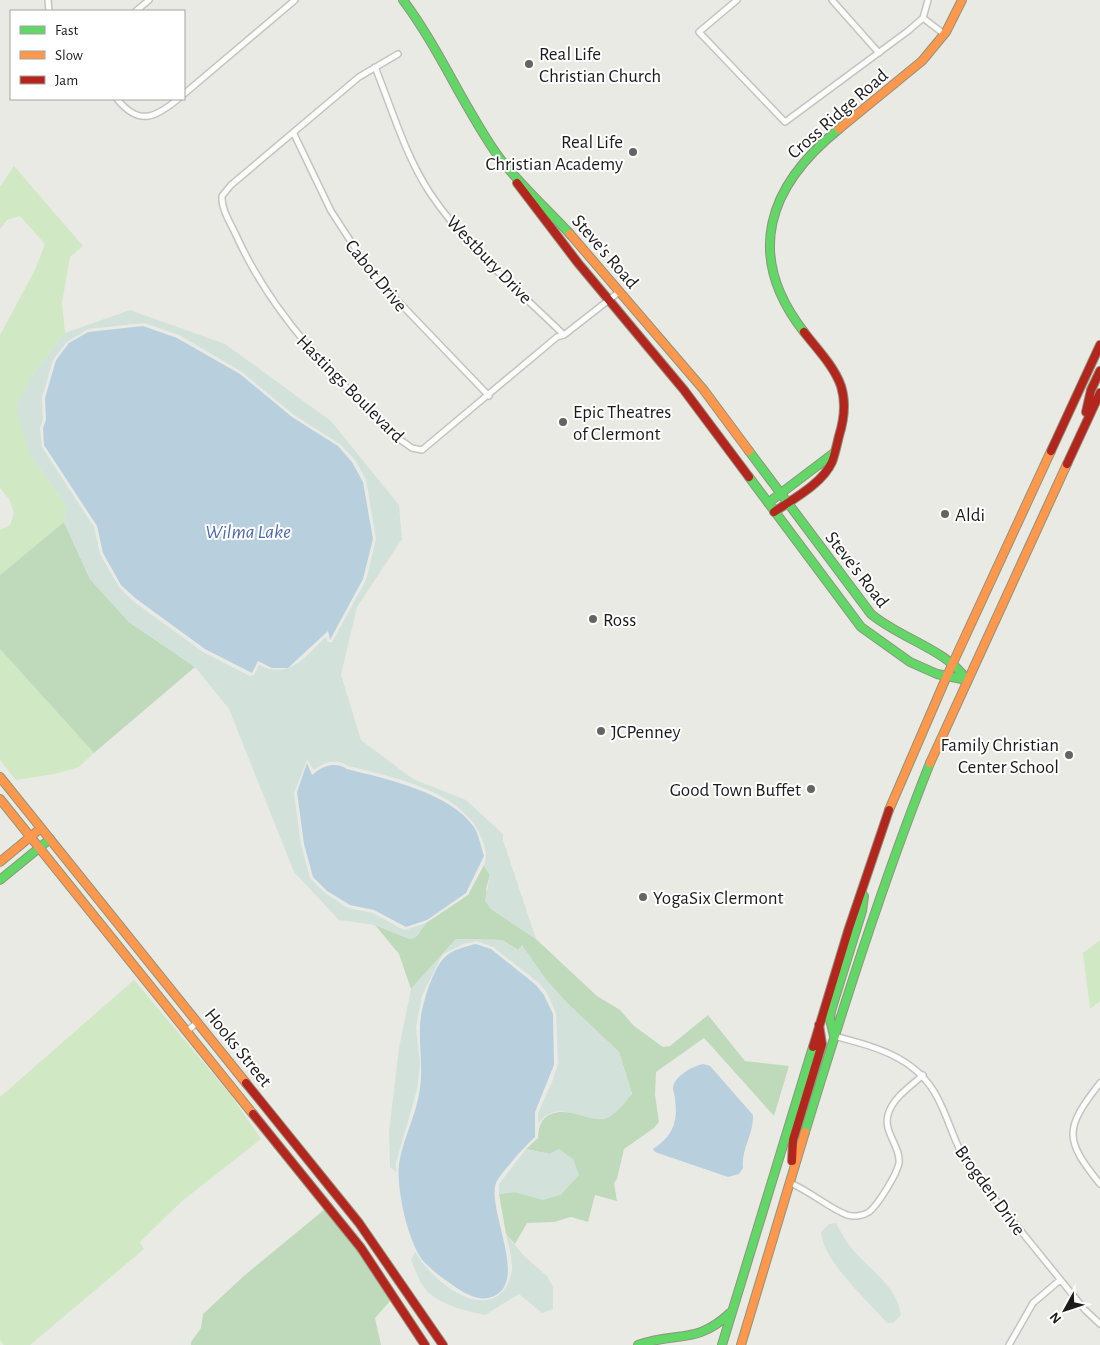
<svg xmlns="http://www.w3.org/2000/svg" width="1100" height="1345" viewBox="0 0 1100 1345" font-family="'Alegreya Sans',sans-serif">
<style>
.grass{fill:#d0e8c3}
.forest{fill:#bfdaba}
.wetland{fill:#d2e2db;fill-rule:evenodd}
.water{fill:#b8cfde}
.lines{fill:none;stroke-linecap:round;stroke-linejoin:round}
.street-casing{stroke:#c3c3c1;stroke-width:8}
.fast-casing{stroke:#8e947d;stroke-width:10}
.slow-casing{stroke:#8e947d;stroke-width:10}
.jam-casing{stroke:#8e947d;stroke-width:10}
.street{stroke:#fcfcfb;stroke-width:5}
.fast{stroke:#63d668;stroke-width:8}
.slow{stroke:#ff974d;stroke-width:8}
.jam{stroke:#b3261e;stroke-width:8}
.poi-dot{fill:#646462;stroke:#fff;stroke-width:2}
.labels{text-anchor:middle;stroke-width:4;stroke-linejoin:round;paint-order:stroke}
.poi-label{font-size:19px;fill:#1c1c1c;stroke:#fff;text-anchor:start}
.street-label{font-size:19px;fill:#1c1c1c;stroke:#fff}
.water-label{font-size:20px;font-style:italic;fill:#4b68a9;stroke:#fff}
</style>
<rect width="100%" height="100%" fill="#eaeae5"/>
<!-- grass -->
<path class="grass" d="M14,166l69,80 -13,11 -8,46 3,30 -34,44 -1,77 37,53 -3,15 -64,53v-45l10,-5 4,-12 -5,-14 -9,-11v-153l35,-65 10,-26 -25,-28 -13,4 -7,9v-42z
M0,649l94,104 -15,14 -25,7 -38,6 -16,-20z
M1100,940v61l-10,8 -7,-56z
M134,980l95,113 32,46 -79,62 -42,41 4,7 -114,96h-26l-4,-5v-243z"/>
<!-- forest -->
<path class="forest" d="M64,522l26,57 39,43 66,45 -101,86 -94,-104v-74z
M484,865l6,10 -4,14 4,19 46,31 61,57 23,14 14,16 29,21 7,-1 38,-31 37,46 44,5 -15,50 -70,-78 -48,34 -1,23 4,27 -5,6 -30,21 -7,30 -3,4 3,18 -22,-6 -7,27 -17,-5 -17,5 -27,1 -12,21 -9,-10 -7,-40 15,-2 46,3 18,-19 -5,-17 -47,-10 12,-11c1,-39 39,-24 65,-19l29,-25 -13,-42 -51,-48 -21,-23 -25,-35 -4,4 -16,-10 -46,-1 -45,50 -12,-35 -24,-29 35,14 7,-3 9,-13 42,-28z
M325,1209l33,41 33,50 -16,18 6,27h-190v-3l10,-14 2,-14 42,-39z"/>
<!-- wetland -->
<path class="wetland" d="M130,310l95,34 106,77 68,84 3,34 -45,68 -16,68 20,65 52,39 53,21 37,34v6l33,99 -46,-31 -5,-7 5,-26 -6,-10c4,-10 1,-16 -2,-26 -18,-48 -89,-62 -134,-73 -11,-8 -24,-4 -34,4l-7,-10 -13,33 7,51 9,34 15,15 23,15 25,5 31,17 22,-7 -9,13 -7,3 -35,-14 -36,-5 -45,-48 -65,-163 -34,-42 -66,-45 -39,-43 -26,-57 3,-15 -37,-53 -14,-46 15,-31 34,-44zM144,323l35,12 63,37 52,43 46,29 15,16 11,20 10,59 -10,41 -34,62h-5l-1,-5c-22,20 -36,43 -67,28l-5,10 -4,1 -47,-24 -70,-51 -14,-14 -19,-33 -6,-27 -52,-80 -2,-19 3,-8 -1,-22 11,-38 14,-18 21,-13z
M456,939l46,1 16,10 4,-5 25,36 21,23 51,48 13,42c-7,8 -18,24 -29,25 -21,2 -47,-21 -65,5v-11l14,-31 6,-18 -2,-51 -9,-20 -8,-10 -46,-36 -16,-6 -14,3 -21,11 -20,41 -6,31 4,38 -3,25 -21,73v9l-6,-5 -1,-35 10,-84 12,-59z
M526,1149l23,5 10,-5 14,10 6,16 -19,20 -17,5 -29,-8 -15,2v-10z
M836,1223c5,9 10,19 17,27 17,20 45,37 48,65l-8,8h-6c-18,-21 -65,-63 -66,-91l8,-8z
M506,1234l18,22 23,20 6,11v22l-11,4 -23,-19 -34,21c-18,-4 -41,-9 -55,-21 -10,-8 -14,-23 -19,-34l4,-8c14,24 60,66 87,40 5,-5 10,-17 10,-24 0,-11 -4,-23 -6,-34z"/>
<!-- water -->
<path class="water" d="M143,326l34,12 63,36 52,43 46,29 14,16 11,20 10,57 -10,40 -33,61 -2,-9 -40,37h-16l-14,-7 -6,12 -47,-24 -70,-51 -14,-13 -18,-32 -6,-27 -53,-81 -1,-17 3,-8 -1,-22 11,-38 13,-17 19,-11z
M307,763l5,12c10,-9 23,-14 35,-6 39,10 102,23 127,58 5,8 7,20 10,29l-18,37 -39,27 -21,7 -32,-17 -24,-5 -23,-14 -14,-14 -9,-33 -7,-52z
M476,944l15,5 45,36 8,10 9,19 1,51 -19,47v25c-9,8 -35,37 -39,46 -10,27 37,105 -8,115 -14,3 -30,-9 -41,-17 -8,-5 -16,-12 -23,-19 -16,-19 -28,-74 -25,-98 4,-26 18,-50 21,-76 3,-22 -1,-40 0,-61 0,-17 12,-58 25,-70 7,-7 21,-11 31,-13z
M703,1064l7,2 43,49c1,19 -12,34 -10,53l-4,6 -11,3 -73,-25 -2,-3c20,-13 25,-27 22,-50 0,-3 -2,-8 -2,-11 1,-12 20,-22 30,-24z"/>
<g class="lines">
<defs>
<path id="street" d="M48,0l1,11
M737,0l-38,32 86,90 123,-91 15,-13 5,-18
M832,0l47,53
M136,11l13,-11
M923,18l21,16
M398,54l-39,23 -128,108 -9,11c-1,13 9,28 14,39 39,86 100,143 166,206l10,7 10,2 135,-113 7,-2 55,-43
M375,67c17,42 30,88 55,126 36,54 88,97 134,142
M184,94l111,-94
M117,99c22,27 38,19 61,0
M294,134l37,77 41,63 117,122
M187,1031l11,-9
M834,1036c45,12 87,22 107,69 10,21 15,42 28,62l116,143 15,14
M1100,1083c-36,46 -36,56 0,101
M790,1183c20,8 37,24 57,32 7,2 16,1 22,-3 9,-7 28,-38 30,-49 2,-16 -16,-31 -11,-48 4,-17 23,-29 35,-40
M1009,1345l24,-42 27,-23"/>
<path id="fast" d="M403,0c36,48 59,104 93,153 18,26 52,57 74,81
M804,332c-60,-77 -36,-146 35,-203
M749,451l122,163c30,25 75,35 96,66
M749,477l112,150 49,35 27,12 30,6
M768,503l66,-50
M0,880l50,-41
M834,1036l-4,-17 1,-8 31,-100 2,-15
M805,1132c38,-124 77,-248 125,-369
M638,1345c40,-14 58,0 92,-32
M722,1345l91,-298"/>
<path id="slow" d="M839,129l83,-68 24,-29 16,-32
M570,234l133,155 46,62
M930,763l137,-299
M0,777l246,306
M0,799l253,315
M889,810l57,-132 105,-227
M0,862l41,-34
M741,1345l64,-213"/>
<path id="jam" d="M517,183l61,80 106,127 65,87
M1086,412l5,-22 9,-19
M1051,451l49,-106
M1067,464l33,-71
M774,512c19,-13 48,-28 58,-50 3,-8 5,-18 7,-26 5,-16 7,-34 2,-50 -7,-20 -24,-37 -37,-54
M813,1047l36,-119 40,-118
M246,1083l113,140 84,122
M253,1114l108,134 64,97
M792,1161l1,-21 29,-96 -3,-19"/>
</defs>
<!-- street casing -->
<use href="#street" class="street-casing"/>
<!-- fast casing -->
<use href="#fast" class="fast-casing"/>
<!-- slow casing -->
<use href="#slow" class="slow-casing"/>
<!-- jam casing -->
<use href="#jam" class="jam-casing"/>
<!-- street -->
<use href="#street" class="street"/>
<!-- fast -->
<use href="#fast" class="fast"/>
<!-- slow -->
<use href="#slow" class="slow"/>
<!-- jam -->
<use href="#jam" class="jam"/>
</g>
<!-- markers -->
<g class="poi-dot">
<circle cx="529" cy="64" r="5"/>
<circle cx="633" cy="152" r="5"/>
<circle cx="563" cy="422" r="5"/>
<circle cx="945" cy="514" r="5"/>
<circle cx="593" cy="619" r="5"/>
<circle cx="601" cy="731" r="5"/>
<circle cx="1069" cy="755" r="5"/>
<circle cx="811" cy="789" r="5"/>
<circle cx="643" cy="897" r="5"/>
</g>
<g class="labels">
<!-- poi labels -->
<g class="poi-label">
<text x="539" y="60">Real Life<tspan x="539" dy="22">Christian Church</tspan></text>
<text x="623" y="148" text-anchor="end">Real Life<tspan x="623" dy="22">Christian Academy</tspan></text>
<text x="573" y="418">Epic Theatres<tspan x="573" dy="22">of Clermont</tspan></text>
<text x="955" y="521">Aldi</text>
<text x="603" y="626">Ross</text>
<text x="611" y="738">JCPenney</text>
<text x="1059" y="751" text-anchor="end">Family Christian<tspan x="1059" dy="22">Center School</tspan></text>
<text x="801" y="796" text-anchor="end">Good Town Buffet</text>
<text x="653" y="904">YogaSix Clermont</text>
</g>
<!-- street labels -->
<g class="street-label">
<text transform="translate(837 113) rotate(-41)" y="7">Cross Ridge Road</text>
<text transform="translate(606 251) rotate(49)" y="7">Steve's Road</text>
<text transform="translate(490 259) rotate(46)" y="7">Westbury Drive</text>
<text transform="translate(377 275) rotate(51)" y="7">Cabot Drive</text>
<text transform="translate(351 388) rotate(45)" y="7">Hastings Boulevard</text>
<text transform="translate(858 569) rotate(52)" y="7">Steve's Road</text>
<text transform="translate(239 1047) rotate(51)" y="7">Hooks Street</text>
<text transform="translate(991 1190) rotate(54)" y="7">Brogden Drive</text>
</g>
<!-- water labels -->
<g class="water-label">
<text x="248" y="538">Wilma Lake</text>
</g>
</g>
<!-- legend -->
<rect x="10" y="10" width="175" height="90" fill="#ffffff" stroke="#a4a4a4"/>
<rect x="20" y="26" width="25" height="8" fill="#63d668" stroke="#a4a4a4"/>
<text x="55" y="35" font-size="15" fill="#1c1c1c">Fast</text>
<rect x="20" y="51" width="25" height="8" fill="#ff974d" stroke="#a4a4a4"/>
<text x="55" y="60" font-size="15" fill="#1c1c1c">Slow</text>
<rect x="20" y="76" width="25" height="8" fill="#b3261e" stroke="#a4a4a4"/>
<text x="55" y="85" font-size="15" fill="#1c1c1c">Jam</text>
<!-- north arrow -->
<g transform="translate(1065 1310) rotate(230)" stroke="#ffffff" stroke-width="4" paint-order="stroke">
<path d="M0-4L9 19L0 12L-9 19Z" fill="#1c1c1c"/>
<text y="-8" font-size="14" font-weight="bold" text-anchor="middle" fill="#1c1c1c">N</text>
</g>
</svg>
